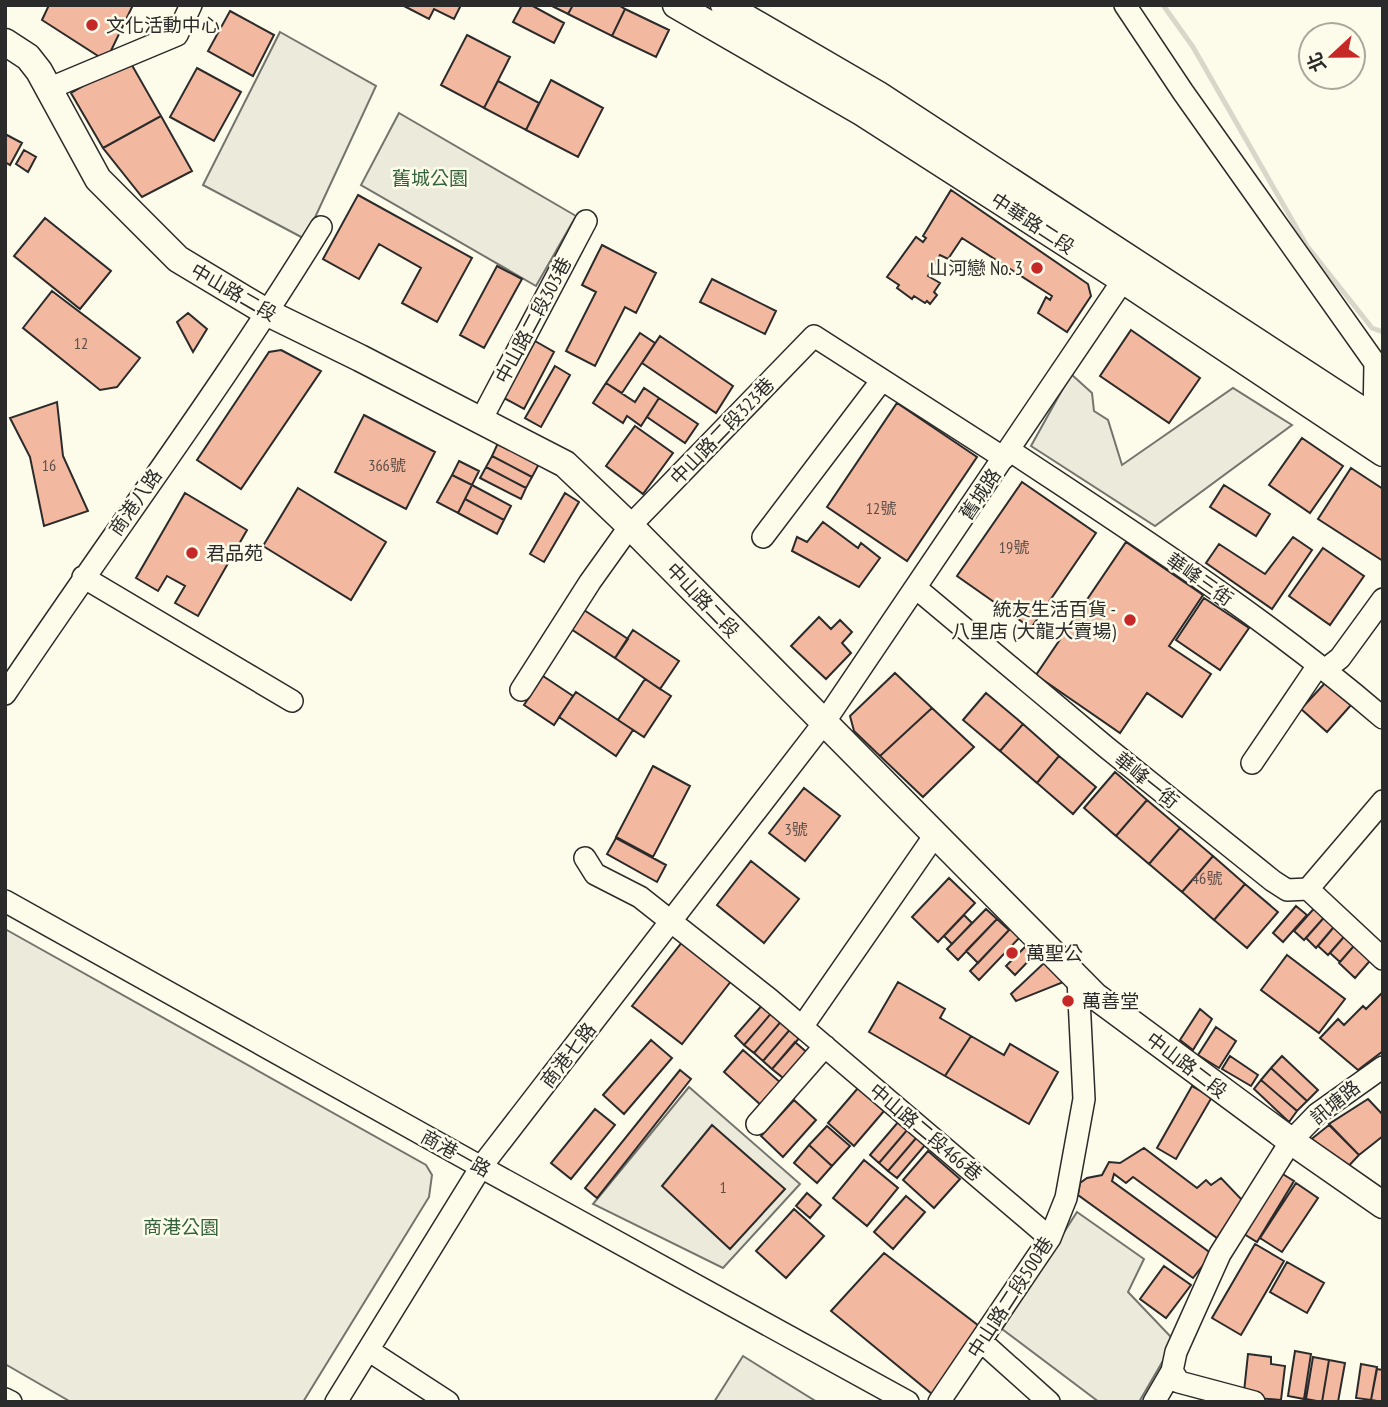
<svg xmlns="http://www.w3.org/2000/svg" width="1388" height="1407" viewBox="0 0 1388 1407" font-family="'PT Sans Narrow','Noto Sans TC',sans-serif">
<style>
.green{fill:#ecebdb;stroke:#74746e;stroke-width:2}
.parking{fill:#eceadb;stroke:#74746e;stroke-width:2}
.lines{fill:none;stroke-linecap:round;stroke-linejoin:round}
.stream{stroke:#d8d7c9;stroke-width:5}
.building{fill:#f2b8a0;stroke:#2b2b2b;stroke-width:2}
.minor-casing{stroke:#2b2b2b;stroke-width:24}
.major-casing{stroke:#2b2b2b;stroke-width:29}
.minor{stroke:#fdfbea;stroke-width:21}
.major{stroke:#fdfbea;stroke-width:26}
.poi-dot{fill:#c62828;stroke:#fdfbea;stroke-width:2.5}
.labels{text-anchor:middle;stroke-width:5;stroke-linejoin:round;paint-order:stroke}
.number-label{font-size:16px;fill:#5d4e48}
.poi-label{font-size:19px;fill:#2b2b2b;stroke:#fdfbea;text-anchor:start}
.park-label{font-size:19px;fill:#34623c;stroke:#fdfbea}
.street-label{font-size:19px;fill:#2b2b2b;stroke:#fdfbea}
</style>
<rect width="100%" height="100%" fill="#fdfbea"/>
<!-- green -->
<path class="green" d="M399,113l177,103 -40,70 -175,-101z
M5,929l421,236 6,10 -3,22 -126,205h-232l-66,-38z
M689,1087l111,97 -77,84 -130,-64z"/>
<!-- parking -->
<path class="parking" d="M280,32l96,54 -71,153 -102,-54z
M1071,374l21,19 2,18 14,9 14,45 111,-77 59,37 -137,101 -124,-80z
M1077,1212l67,47 -16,33 43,45 -7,22 -25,43h-40l-97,-73z
M743,1356l74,46h-103z"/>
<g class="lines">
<!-- stream -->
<path class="stream" d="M1163,5l30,42 114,199 65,82 11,4"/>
</g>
<!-- building -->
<path class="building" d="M49,5h84l-27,56 -64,-41z
M461,5l-7,14 -20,-10 -5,10 -25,-13z
M522,5h9l33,18 -10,20 -41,-21z
M550,5h23l-5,9z
M573,5h45l7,4 -13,27 -44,-22z
M625,9l44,21 -13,27 -44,-21z
M230,11l44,24 -21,41 -45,-25z
M467,35l43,22 -26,51 -43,-23z
M129,60l32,56 -58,32 -32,-55z
M197,68l44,24 -27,49 -44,-24z
M551,80l52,28 -25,49 -52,-27z
M498,81l41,22 -13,27 -42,-22z
M161,116l31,55 -50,26 -39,-49z
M5,134l17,9 -12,22 -5,-3z
M24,150l12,7 -8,15 -12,-8z
M951,190l137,94 3,12 -24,36 -29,-19 8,-16 4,3 2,-4 -90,-58 -14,21 -8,-4 -12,21 12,7 -6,9 3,3 -7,9 -3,-3 -2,2 -11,-7 -2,3 -15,-11 2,-3 -12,-8 29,-40 7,5 3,-4 -3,-2z
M358,195l114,63 -35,64 -35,-19 19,-35 -42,-24 -20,35 -36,-20z
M45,218l66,53 -31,38 -66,-53z
M602,245l54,28 -20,40 -11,-6 -30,59 -29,-15 30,-59 -14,-7z
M497,266l25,13 -38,69 -24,-13z
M712,279l64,32 -11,23 -65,-32z
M52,291l88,67 -23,29 -17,3 -77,-62z
M188,313l19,16 -14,23 -16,-30z
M1131,330l69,48 -31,45 -69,-47z
M640,333l15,10 -33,50 -16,-10z
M660,336l73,50 -17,27 -74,-50z
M535,341l19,11 -30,57 -20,-11z
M281,350l40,21 -80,118 -44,-29 72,-108z
M555,366l15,9 -29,52 -16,-9z
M606,383l29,19 9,-14 15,10 -18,28 -14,-10 -4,7 -30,-20z
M659,398l39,26 -13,19 -38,-26z
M57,402l6,54 25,55 -44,15 -14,-69 -20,-39z
M897,403l80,54 -70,104 -80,-54z
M364,415l71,37 -29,57 -71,-37z
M635,426l38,27 -30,41 -37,-28z
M1302,438l41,28 -33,47 -41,-28z
M498,443l41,21 -7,13 -40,-21z
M492,456l40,21 -6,11 -40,-21z
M459,461l20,10 -7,14 -20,-10z
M486,467l40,21 -5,11 -41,-21z
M1351,468l32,21v72l-65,-42z
M452,475l20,10 -14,28 -21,-11z
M1022,482l74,51 -65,95 -74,-52z
M472,485l39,21 -7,14 -39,-21z
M1224,485l46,29 -14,22 -46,-29z
M298,488l88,54 -35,58 -88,-54z
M185,493l62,37 -49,86 -23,-13 10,-17 -18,-10 -9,15 -22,-13z
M565,493l14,9 -35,60 -14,-8z
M465,499l39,21 -7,14 -39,-21z
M823,522l35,26 3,-5 19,15 -21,29 -67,-36 5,-14 10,5z
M1293,537l19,13 -40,59 -66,-46 13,-19 46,30z
M1126,542l77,53 -34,51 42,28 -29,43 -35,-24 -27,40 -84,-58z
M1323,548l41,28 -34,49 -41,-29z
M1204,598l45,30 -29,42 -44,-30z
M584,610l44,29 -13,19 -44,-29z
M819,617l12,12 9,-9 12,12 -10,11 9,10 -25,26 -35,-33z
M633,630l46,31 -19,28 -45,-31z
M895,673l37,35 -52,48 -26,-25 -4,-15z
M543,676l30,20 -19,29 -30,-20z
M645,679l26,17 -27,41 -26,-17z
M1326,682l25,23 -24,27 -26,-23z
M576,692l57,38 -17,26 -57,-39z
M986,693l37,31 -23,27 -37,-31z
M932,708l42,39 -51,50 -43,-41z
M1023,724l36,32 -22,27 -37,-32z
M1059,756l37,31 -23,27 -36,-31z
M653,766l37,20 -37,71 -37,-20z
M1115,772l32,28 -31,36 -32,-28z
M804,788l36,28 -35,45 -36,-28z
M1147,800l33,28 -31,36 -33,-28z
M1180,828l33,28 -31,36 -33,-28z
M616,838l50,27 -9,17 -50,-28z
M1213,856l32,28 -31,36 -32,-28z
M751,861l48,38 -35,44 -47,-38z
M949,878l26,25 -37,39 -26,-25z
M1245,884l33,28 -31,36 -33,-28z
M1318,904l10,9 -24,27 -10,-9z
M1296,906l11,9 -24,27 -10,-9z
M986,909l11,10 -39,41 -11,-11z
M1328,913l10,9 -22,26 -10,-10z
M964,915l8,8 -20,21 -8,-8z
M997,919l12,11 -31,33 -12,-12z
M1338,922l11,9 -21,24 -10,-9z
M1011,928l9,9 -41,43 -9,-9z
M1349,931l10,9 -19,22 -10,-9z
M1359,940l16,15 -20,23 -16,-15z
M683,941l49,39 -50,64 -50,-38z
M1029,943l8,9 -22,23 -9,-9z
M1287,955l58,44 -26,34 -58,-43z
M1045,962l21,19 -50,20 -5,-7z
M898,982l47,27 -5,9 31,18 -26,40 -76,-44z
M1383,992v59l-25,19 -38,-32 18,-19 6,6 19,-19 3,3z
M765,1002l9,8 -30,35 -9,-9z
M1200,1009l12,10 -19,31 -13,-10z
M774,1010l10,8 -30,35 -10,-8z
M784,1018l9,8 -30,35 -9,-8z
M793,1026l9,9 -30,34 -9,-8z
M1216,1027l20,14 -17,27 -21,-13z
M971,1036l33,19 6,-11 48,28 -29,52 -84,-48z
M651,1040l21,18 -48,56 -21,-19z
M795,1042l15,13 -23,26 -15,-12z
M743,1050l38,33 -19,23 -38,-34z
M1230,1056l28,19 -7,11 -29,-17z
M1282,1056l36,34 -11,11 -36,-33z
M1271,1068l36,33 -10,10 -36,-31z
M680,1070l11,9 -94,119 -12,-10z
M1261,1080l36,31 -8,11 -35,-33z
M1192,1086l20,11 -36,62 -19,-11z
M858,1088l26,23 -30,35 -26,-23z
M1368,1099l15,16v21l-24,19 -30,-31z
M794,1100l22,20 -33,37 -22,-21z
M595,1109l20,16 -44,54 -20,-16z
M899,1121l9,8 -29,34 -9,-8z
M712,1125l73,64 -55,60 -68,-63z
M1329,1125l30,30 -17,18 -33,-32z
M827,1126l23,20 -18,20 -23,-21z
M908,1129l9,8 -29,34 -9,-8z
M917,1137l9,7 -29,34 -9,-7z
M809,1145l23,21 -15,17 -23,-20z
M1144,1148l53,40 9,-8 5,5 10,-7 22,23 -26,37 -84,-61 -7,6 -12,-9 -2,7 100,73 -19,24 -115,-83 2,-12 7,-5 15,-3 7,-13 11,1z
M928,1151l32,28 -26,29 -31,-28z
M864,1160l34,28 -31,38 -34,-28z
M1281,1173l13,8 -37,61 -13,-8z
M1296,1183l22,15 -36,54 -22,-14z
M807,1193l14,12 -11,13 -14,-12z
M906,1196l19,16 -32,37 -19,-17z
M794,1209l30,27 -38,42 -30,-27z
M1255,1244l29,17 -43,74 -29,-17z
M884,1253l95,73 -47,68 -101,-83z
M1287,1262l37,21 -17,30 -37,-21z
M1164,1266l27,19 -25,33 -26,-19z
M1295,1351l16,3 -7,45 -16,-3z
M1248,1354l23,3v7l14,2 -4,34 -25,-2 -12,-6z
M1313,1357l16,3 -7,42 -16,-3z
M1329,1360l16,3 -7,39h-16z
M1361,1364l16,3 -6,33 -15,-2z
M1377,1369l6,1v32l-12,-2z"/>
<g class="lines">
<defs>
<path id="minor" d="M1125,5l58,87 192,271 -1,56 -5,10
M48,89l129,-54 14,-30
M481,420l105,-199
M1009,450c128,85 258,168 374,268
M763,537l119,-157
M83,577l209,124
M916,588l190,159 167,134 14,9 21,-1 75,70
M521,690l69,-108 40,-56 184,-190 190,122
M5,694c105,-157 218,-307 316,-467
M1252,763l63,-93 11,-1 14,-11 43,-59
M585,858l10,16 45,23 128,101 282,240
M1308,889l75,-88
M5,901l476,266 427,235
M802,1027l133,-192
M757,1124l68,-78
M982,1342l67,60
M368,1350l80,52
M5,1399l6,3
M336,1402l145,-235 342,-443 309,-457
M939,1402l111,-164 16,-40 18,-99 -6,-120
M1154,1402l18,-31
M1254,1402l-75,-20 -7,-11 4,-19 44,-98 71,-113 26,-27 66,-47"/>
<path id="major" d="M676,5l187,108 260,167 260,173
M724,5l153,89 506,330
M5,42l23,15 11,14 59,108 80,80 90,54 92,45 205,106 65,62 465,470 196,145 92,64"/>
</defs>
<!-- minor casing -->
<use href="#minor" class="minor-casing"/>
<!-- major casing -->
<use href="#major" class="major-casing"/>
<!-- minor -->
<use href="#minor" class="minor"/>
<!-- major -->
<use href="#major" class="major"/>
</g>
<!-- markers -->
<g class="poi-dot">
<circle cx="92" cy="25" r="7"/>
<circle cx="1037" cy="268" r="7"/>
<circle cx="192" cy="553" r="7"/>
<circle cx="1130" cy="620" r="7"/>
<circle cx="1012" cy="953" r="7"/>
<circle cx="1068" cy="1001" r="7"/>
</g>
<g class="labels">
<!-- number labels -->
<g class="number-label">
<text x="81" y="349">12</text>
<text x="49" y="471">16</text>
<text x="387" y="471">366號</text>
<text x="881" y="514">12號</text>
<text x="1014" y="553">19號</text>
<text x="796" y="835">3號</text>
<text x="1207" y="884">46號</text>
<text x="723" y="1193">1</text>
</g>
<!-- poi labels -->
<g class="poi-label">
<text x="106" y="32">文化活動中心</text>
<text x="1023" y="275" text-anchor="end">山河戀 No. 3</text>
<text x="206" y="560">君品苑</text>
<text x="1116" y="616" text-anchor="end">統友生活百貨 -<tspan x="1116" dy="22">八里店 (大龍大賣場)</tspan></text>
<text x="1026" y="960">萬聖公</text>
<text x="1082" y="1008">萬善堂</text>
</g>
<!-- park labels -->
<g class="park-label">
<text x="430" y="185">舊城公園</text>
<text x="181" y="1234">商港公園</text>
</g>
<!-- street labels -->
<g class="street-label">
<text transform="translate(1033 223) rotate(33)" y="7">中華路二段</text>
<text transform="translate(234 292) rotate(30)" y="7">中山路二段</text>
<text transform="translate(533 320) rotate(-62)" y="7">中山路二段303巷</text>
<text transform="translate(722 431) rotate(-46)" y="7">中山路二段323巷</text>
<text transform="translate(980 494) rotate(-56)" y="7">舊城路</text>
<text transform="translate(135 502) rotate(-55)" y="7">商港八路</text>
<text transform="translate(1200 579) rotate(35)" y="7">華峰三街</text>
<text transform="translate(703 600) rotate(46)" y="7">中山路二段</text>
<text transform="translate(1147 780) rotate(39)" y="7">華峰一街</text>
<text transform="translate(568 1055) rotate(-52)" y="7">商港七路</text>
<text transform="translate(1187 1065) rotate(37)" y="7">中山路二段</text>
<text transform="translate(1335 1102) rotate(-39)" y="7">訊塘路</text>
<text transform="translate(926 1132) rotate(40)" y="7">中山路二段466巷</text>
<text transform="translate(456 1153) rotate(29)" y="7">商港一路</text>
<text transform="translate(1010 1297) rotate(-57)" y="7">中山路二段500巷</text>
</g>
</g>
<!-- border -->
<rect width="1388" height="1407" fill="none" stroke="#2b2b2b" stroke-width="14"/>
<!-- north arrow -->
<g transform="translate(1332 56) rotate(248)"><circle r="33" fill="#fdfbea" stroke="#a9a89e" stroke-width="2"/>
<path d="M0-5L12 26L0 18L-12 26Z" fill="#c62828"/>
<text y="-10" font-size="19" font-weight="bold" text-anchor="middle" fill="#2b2b2b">北</text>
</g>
</svg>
